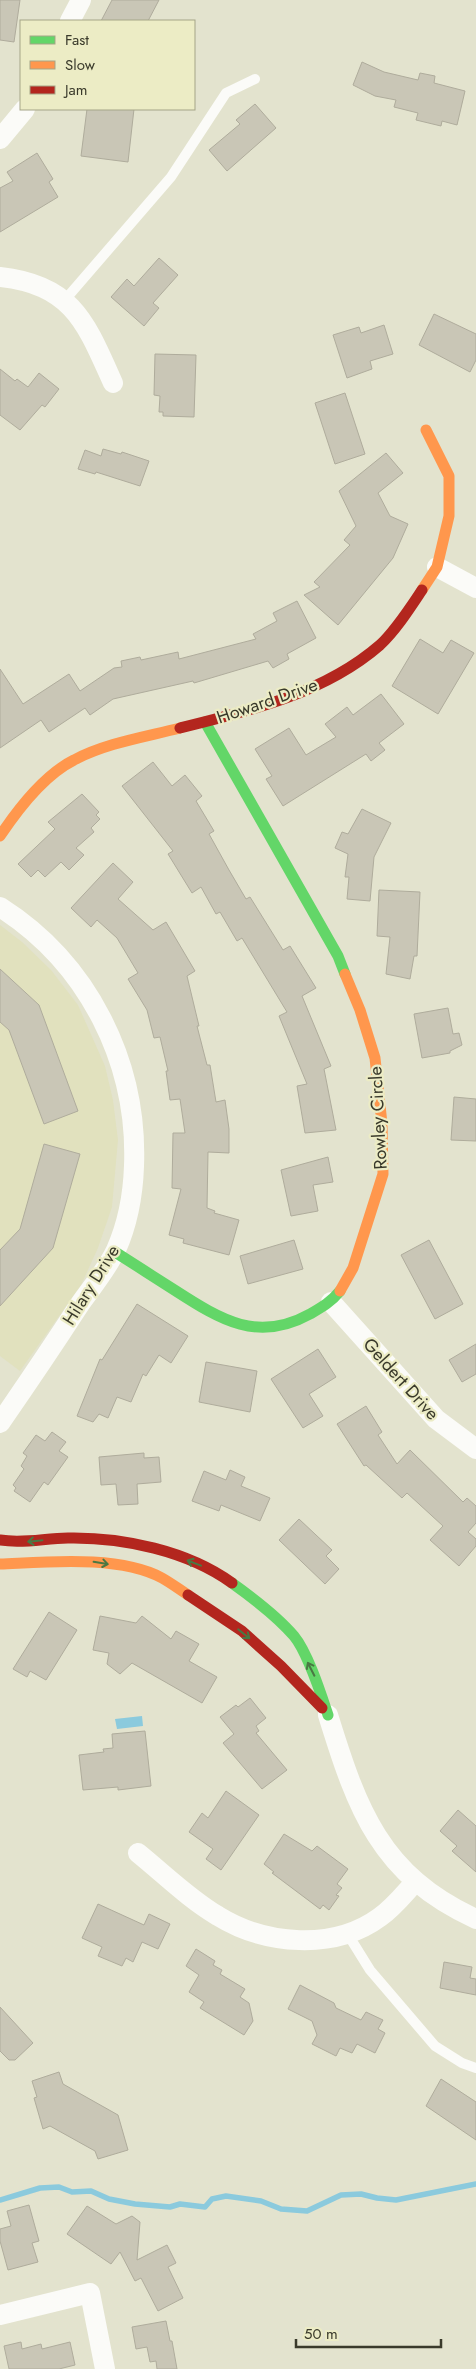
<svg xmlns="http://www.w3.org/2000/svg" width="476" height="2369" viewBox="0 0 476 2369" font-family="Jost,sans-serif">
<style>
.built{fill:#e1e1be}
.water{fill:#8bcadd}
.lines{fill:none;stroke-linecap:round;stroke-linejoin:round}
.stream{stroke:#8bcadd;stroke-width:5.5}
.building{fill:#c9c6b6;stroke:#afac9c}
.lane{stroke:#fbfbf8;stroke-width:10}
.street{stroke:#fbfbf8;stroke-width:20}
.fast{stroke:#63d668;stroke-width:11}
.slow{stroke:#ff974d;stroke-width:11}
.jam{stroke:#b3261e;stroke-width:11}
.oneway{stroke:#4a7843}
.labels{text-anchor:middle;stroke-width:4.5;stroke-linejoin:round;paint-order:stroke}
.street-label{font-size:18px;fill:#3a3a2b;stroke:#ececc5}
</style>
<rect width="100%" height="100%" fill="#e3e3ce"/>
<!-- built -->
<path class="built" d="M0,925l22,17 29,28 27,35 27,61 8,34 5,40 -6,67 -14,41 -17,37 -61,86 -20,-15z"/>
<!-- water -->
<path class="water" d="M142,1716l1,10 -26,3 -2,-10z"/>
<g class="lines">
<!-- stream -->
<path class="stream" d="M0,2200l40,-12 19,-1 13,5 19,-1 18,8 26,5 35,3 10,-3 25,3 7,-8 14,-3 35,5 20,8 26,2 34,-16 20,-1 16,4 19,2 80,-16"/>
</g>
<!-- building -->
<path class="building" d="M0,0h20l-6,42 -14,-2z
M112,0h47l-11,21h-47z
M362,62l22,10 34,8 2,-7 15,3 -1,7 31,8 -8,34 -15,-4 -1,5 -25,-6 2,-7 -24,-6 2,-7 -21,-4 -22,-11z
M255,104l21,24 -49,43 -18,-21 31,-26 -4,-4z
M87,109h47l-6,53 -47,-6z
M37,153l16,26 -4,3 9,15 -58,35v-44l13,-7 -6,-9z
M159,258l19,17 -25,28 6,5 -15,18 -33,-29 16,-18 7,7z
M434,314l42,20v26l-6,12 -51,-27z
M384,325l9,29 -23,7 2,8 -25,9 -14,-43 26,-8 2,6z
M155,354l41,1 -2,62 -31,-1v-4h-4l1,-16 -6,-1z
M0,369l15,12 2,-2 11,8 11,-14 20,16 -14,18 -3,-2 -22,25 -20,-15z
M345,393l20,61 -30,10 -20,-61z
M103,449l18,5 1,-2 27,9 -9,25 -44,-14 -1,2 -17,-5 7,-19 16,6z
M386,453l17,20 -25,20 12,23 18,8 -15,34 -55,67 -34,-30 16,-8 -6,-5 36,-37 -6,-5 12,-14 -17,-35z
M297,601l19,37 -29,16 2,5 -16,9 -5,-7 -74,22 -1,-2 -80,18 -23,16 -5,-7 -36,24 -8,-12 -41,28v-79l23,35 46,-30 11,17 34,-23 8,-1 -1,-6 19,-4 1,3 37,-8 1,7 77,-20 -3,-5 24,-13 -4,-8z
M420,639l23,14 8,-13 23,13 -36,61 -46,-28z
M381,694l23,30 -25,19 6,7 -14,11 -5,-7 -83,52 -17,-27 6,-3 -17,-27 34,-21 17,27 30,-18 -11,-13 22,-17 6,8z
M153,762l19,24 13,-11 17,21 -6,5 18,30 -5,3 20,36 17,29 4,-2 33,53 7,-4 26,42 -14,8 29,70 -7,3 12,61 -31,3 -8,-47 10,-2 -28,-68 8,-4 -45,-74 -5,3 -17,-29 -4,2 -15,-27 -9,6 -24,-39 5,-3 -51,-65z
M82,794l17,18 -3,3 4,4 -9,9 3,4 -18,16 8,7 -15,15 -8,-8 -16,15 -7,-7 -7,7 -13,-13 37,-35 -7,-7z
M362,809l29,14 -17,34 -4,44 -23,-2 2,-22h-4l3,-23 -13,-6 7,-16 6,2z
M113,863l20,19 -15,17 35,31 13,-8 29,49 -8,5 12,50h-2l10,39h3l6,37 9,-2 4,29v24l-21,-1 -1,56 8,3 -1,2 25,7 -10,35 -46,-12 1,-4 -15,-4 12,-46 -9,-1 1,-55h12l-5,-34 -10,1 -4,-29h2l-8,-34 -6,1 -7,-28 -19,-31 10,-6 -21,-35 -20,-18 -6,7 -20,-19z
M379,890l41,2 -3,64h-3l-4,23 -24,-5 4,-37 -13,-1z
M0,969l39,36 39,106 -34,13 -35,-94 -9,-8z
M448,1008l5,26 6,-1 3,12 -12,6v2l-28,5 -8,-44z
M454,1097l22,2v42l-25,-1z
M44,1144l36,10 -27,94 -53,58v-56l20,-21z
M328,1157l5,25 -20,3 5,26 -27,5 -10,-46z
M294,1240l9,29 -55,15 -8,-28z
M429,1240l34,64 -28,15 -34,-64z
M137,1304l51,32 -17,27 -12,-8 -13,21 -3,-2 -12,28 -14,-5 -9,21 -9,-4 -6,8 -16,-6 23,-57 2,1z
M476,1344v30l-14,8 -13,-22z
M318,1349l18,28 -27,17 14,22 -20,12 -32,-49z
M206,1362l51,9 -7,41 -51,-10z
M366,1406l16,26 -4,3 19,29 13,-14 53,52 4,-4 9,8v17l-8,9 8,7v7l-17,20 -29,-26 13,-14 -36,-33 -5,5 -36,-33 -2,1 -27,-42z
M52,1432l14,10 -7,9 9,6 -20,28 -4,-3 -14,20 -16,-11 2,-3 -3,-3 11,-16 -3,-3 6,-10 -4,-3 13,-18 9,6z
M144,1453v5l15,-1 2,25 -24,2 1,20 -20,1 -2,-21 -15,1 -2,-28z
M230,1470l15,7 -4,9 29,12 -10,23 -39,-16 -2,6 -27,-10 12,-30 22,9z
M299,1519l33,31 -6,6 13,13 -14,15 -46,-44z
M49,1612l28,18 -31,50 -16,-9 -3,6 -14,-8z
M100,1616l36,7 6,-7 29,23 5,-8 23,13 -10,17 28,16 -15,26 -70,-40 -12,11 -13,-10 2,-11 -16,-3z
M250,1698l16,20 -10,8 3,5 -3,2 31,37 -25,19 -39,-46 11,-9 -14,-17 16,-12 2,2z
M145,1731l6,55 -33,4v-3l-35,3 -4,-35 25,-3 -1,-3 10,-1 -1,-14z
M226,1791l33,24 -38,55 -15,-11 7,-10 -24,-17 13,-19 6,5z
M458,1810l18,16v46l-24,-21 5,-5 -17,-15z
M284,1834l28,17 5,-5 31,23 -11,15 5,4 -6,7 3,1 -10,14 -6,-5 -3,4 -48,-36 2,-1 -10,-8z
M98,1904l46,21 5,-11 21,10 -12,25 -16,-7 -9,20 -7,-4 -4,8 -24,-10 4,-9 -20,-9z
M196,1949l19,12 -2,4 9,5 -2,4 25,15 -5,8 9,6 4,18 -9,14 -44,-27 4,-6 -15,-10 10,-17 -13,-9z
M444,1962l28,5 -2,11 6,1v16l-36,-7z
M300,1985l34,18 2,5 25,12 5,-8 17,8 -5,9 7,4 -10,20 -18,-9 -5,9 -12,-5 -4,8 -24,-12 5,-9 -5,-14 -24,-12z
M0,2007l33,36 -18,17h-6l-9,-9z
M59,2072l4,12 55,31 10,35 -30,9 -3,-8 -45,-25 -7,3 -9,-31 3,-1 -5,-16z
M441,2079l35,23v38l-50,-34z
M29,2205l10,36 -7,2 6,19 -30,8 -8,-29v-12l11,-3 -4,-15z
M87,2206l29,18 16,-8 8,6 -3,38 30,-15 9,18 -8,4 15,31 -25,13 -17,-33 -6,3 -15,-29 -9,12 -44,-30z
M166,2321l4,20h2l5,28h-20l-1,-8 -6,1 -3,-15 -11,2 -4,-22z
M21,2342l1,7 19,-5 1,5 28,-7 5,23 -16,4h-50l-5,-23z"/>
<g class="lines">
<!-- lane -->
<path class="lane" d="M64,301l107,-124 55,-84 29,-14
M347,1933l23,37 65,76 27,17 14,5"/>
<!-- street -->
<path class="street" d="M70,21l11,-21
M0,139l25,-30
M0,277c73,8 86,46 113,106
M437,567l39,21
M0,907c88,56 138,155 134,259 -1,30 -6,57 -18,84 -9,19 -24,37 -36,54 -26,40 -53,80 -80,119
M331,1302l105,117 40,30
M328,1715c29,94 52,160 148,204
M138,1853c26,21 51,46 80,63 47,29 116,35 162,1 14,-10 24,-23 35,-35
M0,2315l90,-22 15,76"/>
<!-- fast -->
<path class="fast" d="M205,722l133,234 7,18
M115,1252c20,13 41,26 61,39 45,29 82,52 134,23 12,-7 21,-12 30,-23
M232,1583c21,15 45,33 62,53 14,17 27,58 34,79"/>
<!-- slow -->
<path class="slow" d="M422,590l15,-23 12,-51v-40l-23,-46
M0,836c18,-27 44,-61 74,-76 32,-17 71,-23 106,-32
M340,1291l13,-23 30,-94 -1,-50 -7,-66 -15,-48 -15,-36
M0,1564c48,-2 119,-9 162,14 9,5 17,11 26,17"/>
<!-- jam -->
<path class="jam" d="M180,728c70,-17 145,-35 200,-83 16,-15 30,-37 42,-55
M0,1540c24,4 45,-2 68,-2 55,-1 120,13 164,45
M188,1595l54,36 39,35 41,42"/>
</g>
<!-- one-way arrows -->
<defs><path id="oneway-shaft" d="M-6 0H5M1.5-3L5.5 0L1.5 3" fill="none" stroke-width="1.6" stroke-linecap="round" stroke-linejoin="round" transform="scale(1.25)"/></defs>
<g class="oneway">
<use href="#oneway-shaft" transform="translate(35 1541) rotate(174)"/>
<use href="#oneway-shaft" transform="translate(101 1563) rotate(9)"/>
<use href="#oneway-shaft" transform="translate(194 1563) rotate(-159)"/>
<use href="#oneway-shaft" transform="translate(244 1634) rotate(39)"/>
<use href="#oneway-shaft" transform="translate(311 1669) rotate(-117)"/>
</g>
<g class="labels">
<!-- street labels -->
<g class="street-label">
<text transform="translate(267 701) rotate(-19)" y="6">Howard Drive</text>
<text transform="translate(378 1118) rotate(-93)" y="6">Rowley Circle</text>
<text transform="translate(91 1285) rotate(-58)" y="6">Hilary Drive</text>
<text transform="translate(401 1379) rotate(48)" y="6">Geldert Drive</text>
</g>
</g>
<!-- legend -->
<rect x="20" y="20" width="175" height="90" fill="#ececc5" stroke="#a5a587"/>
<rect x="30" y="36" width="25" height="8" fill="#63d668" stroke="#a5a587"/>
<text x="65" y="45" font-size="15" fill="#3a3a2b">Fast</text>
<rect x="30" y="61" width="25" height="8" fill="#ff974d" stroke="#a5a587"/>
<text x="65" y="70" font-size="15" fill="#3a3a2b">Slow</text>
<rect x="30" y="86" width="25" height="8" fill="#b3261e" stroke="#a5a587"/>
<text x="65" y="95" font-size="15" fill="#3a3a2b">Jam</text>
<!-- scale -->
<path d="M296 2339v8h145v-8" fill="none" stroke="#3a3a2b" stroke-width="2.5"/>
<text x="304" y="2339" font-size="15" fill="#3a3a2b" stroke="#ececc5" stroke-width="4" paint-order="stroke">50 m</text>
</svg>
